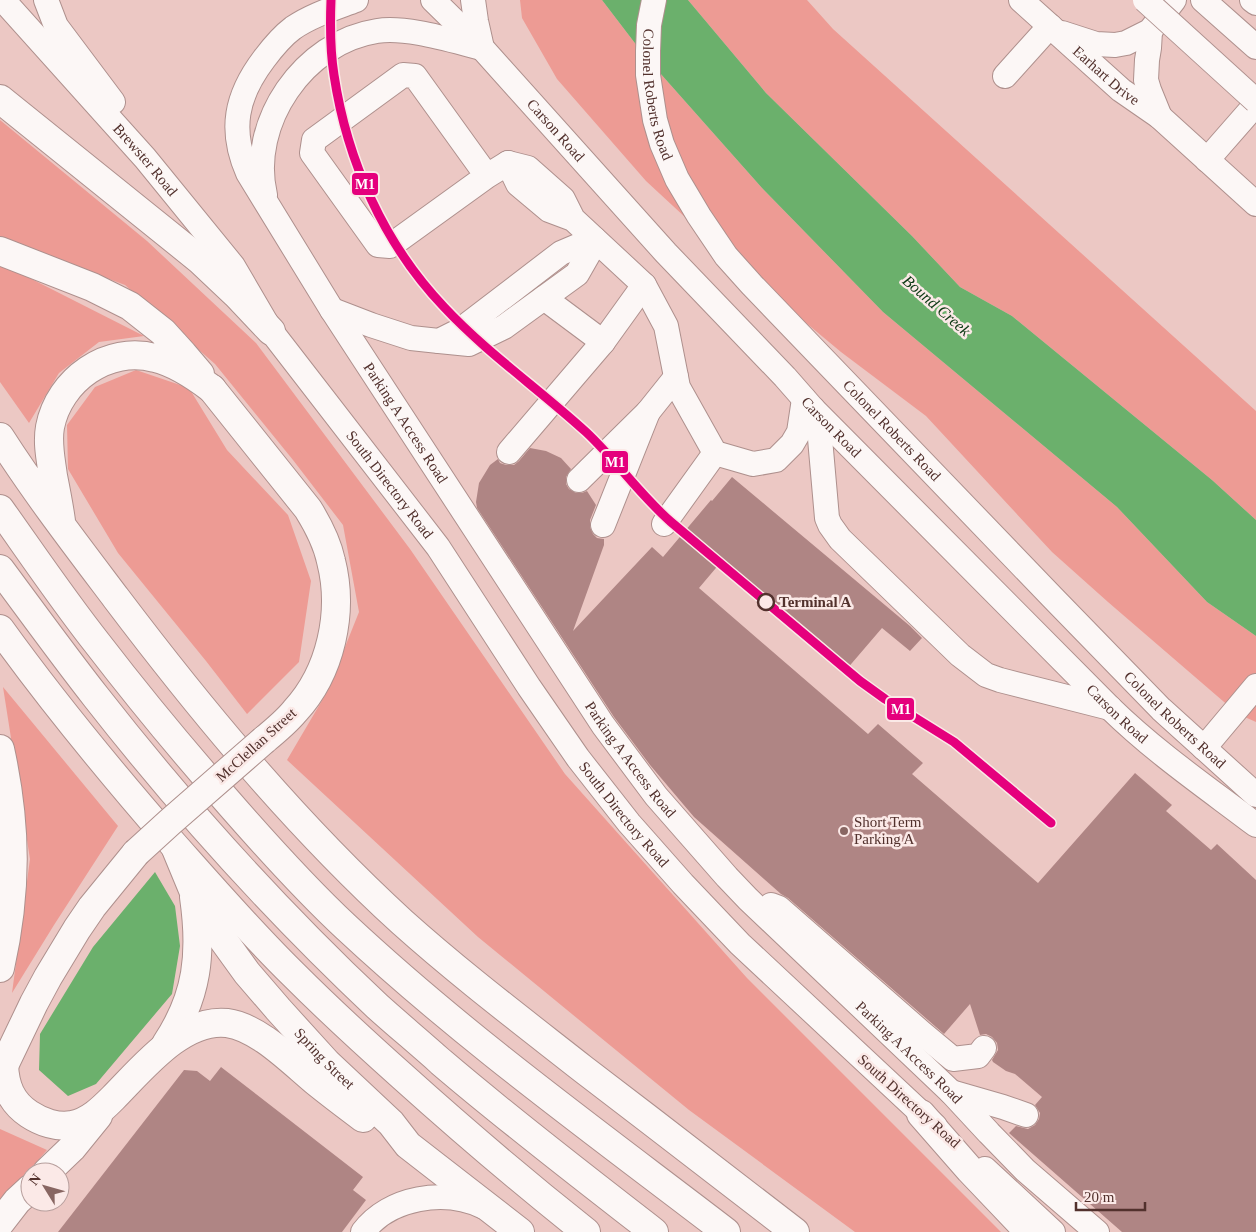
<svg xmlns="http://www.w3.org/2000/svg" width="1256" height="1232" viewBox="0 0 1256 1232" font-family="'Times New Roman',serif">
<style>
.green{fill:#ed9b94}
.water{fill:#6bb06c}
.building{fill:#af8584}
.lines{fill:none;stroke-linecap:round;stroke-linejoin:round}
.minor-casing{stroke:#ae908d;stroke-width:26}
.major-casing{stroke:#ae908d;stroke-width:30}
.highway-casing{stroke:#ae908d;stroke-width:30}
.minor{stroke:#fcf7f6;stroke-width:24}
.major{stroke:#fcf7f6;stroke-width:28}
.highway{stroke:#fcf7f6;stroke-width:28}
.minor-bridge-casing{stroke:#ae908d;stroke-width:26;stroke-linecap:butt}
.major-bridge-casing{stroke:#ae908d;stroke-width:30;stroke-linecap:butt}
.minor-bridge{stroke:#fcf7f6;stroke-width:24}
.major-bridge{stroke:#fcf7f6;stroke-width:28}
.metro-1-casing{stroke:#fbe9e7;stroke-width:12}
.metro-1{stroke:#e5007d;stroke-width:9}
.stop-dot{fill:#fbe9e7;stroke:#52312d;stroke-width:2.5}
.poi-dot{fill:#886662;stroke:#fbe9e7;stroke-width:2}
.labels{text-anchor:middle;stroke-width:5;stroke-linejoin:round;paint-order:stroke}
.street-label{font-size:15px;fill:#52312d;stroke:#fbe9e7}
.stop-label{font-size:15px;font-weight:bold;fill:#52312d;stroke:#fbe9e7;text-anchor:start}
.poi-label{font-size:15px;fill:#52312d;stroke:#fbe9e7;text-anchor:start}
.water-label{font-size:16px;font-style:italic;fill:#0b3813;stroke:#fbe9e7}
.line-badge{stroke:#fbe9e7;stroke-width:2}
.badge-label{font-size:14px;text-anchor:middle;font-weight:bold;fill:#fff}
</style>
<rect width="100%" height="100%" fill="#ecc8c4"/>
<!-- green -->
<path class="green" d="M520,0h82l42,55 118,133 121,124 234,195 90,95 49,34v86l-18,-8 -130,-112 -56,-50 -126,-136 -85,-64 -101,-84 -94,-87 -89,-102 -35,-61z
M688,0h119l26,29 423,382v109l-44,-40 -200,-164 -52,-29 -48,-51 -146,-143z
M0,120l147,121 109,102 154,206 155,225 182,204 254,254h-146l-166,-122 -211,-173 -191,-177 40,-68 32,-80 -16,-87 -50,-65 -78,-96 -90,-79 -125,-47z
M0,263l144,73 -45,6 -40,31 -30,50 -29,-41z
M136,370l53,18 38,62 61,65 23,66 -12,81 -52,52 -41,-53 -88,-108 -50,-84 -1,-44 28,-38z
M3,687l115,139 -64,99 -42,68 18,-134z
M0,1129l47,21 -47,54z"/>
<!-- water -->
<path class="water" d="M602,0h86l78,93 146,143 48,51 52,29 200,164 44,40v116l-49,-34 -90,-95 -234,-195 -121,-124 -118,-133z
M155,872l20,34 5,40 -8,48 -76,90 -28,12 -29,-26 1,-36 53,-87z"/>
<!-- building -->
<path class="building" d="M530,448l16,3 15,7 10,11 -5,8v7l3,5 7,4h6l5,-2 9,14 -6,15v7l3,7 4,4 7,1v6l-31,86 79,-84 11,10 48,-57 1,1 20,-24 178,149 12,12 -12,13 -28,-23 -36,42 -125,-108 -22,26 169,146 10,-10 45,39 -11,11 126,109 97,-110 37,32 -6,6 45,39 6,-6 39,36v352h-134l-113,-99 7,-7 12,3 7,-4 4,-6 1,-6 -5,-8 7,-8 -27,-23 -9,-3 -13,-9 -1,-2 6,-10 -1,-7 -5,-6 -6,-3 -6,1 -10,-31 -26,30 -156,-136 -7,-4 -87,-77 -44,-52 -36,-48 -137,-209 -1,-6 3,-19 11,-18 8,-6 2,4 6,2h8l5,-4z
M221,1067l142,110 -10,13 13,10 -24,32h-284l126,-162 13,1 13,10z"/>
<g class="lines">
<defs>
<g id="minor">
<path id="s1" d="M3,0l142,158 88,108 38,65 167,216 91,140 49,71 51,65 54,61 57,60 195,182"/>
<path d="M46,0l10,26 57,76"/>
<path id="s2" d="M356,0c-21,8 -44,15 -63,28 -12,9 -20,19 -29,31 -28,37 -35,71 -16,114l84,137 271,415 53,71 71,81 21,22 203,193 38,41 36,37 72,62"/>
<path id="s3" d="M433,0l49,48 184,205 119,124 28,32 297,299c45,44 96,79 146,117"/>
<path d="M473,0l3,21 6,27"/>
<path id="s4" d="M654,0l-5,25 -1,26v24l7,45 7,24 15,35 22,37 27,40 26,29 302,314 107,110 95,86"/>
<path id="s5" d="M1021,0l100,90 39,27 96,87"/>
<path d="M1203,0l53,47"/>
<path d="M1252,0l4,3"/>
<path d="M1150,31l-1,17 -2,12 -1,20 3,10 11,27"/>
<path d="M1062,33l34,11 19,1 11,-2 24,-12 24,-31"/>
<path d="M1005,76l45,-50"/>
<path d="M1207,160l49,-56"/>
<path d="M487,176l-72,-100 -12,-1 -89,65 -2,13 66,92 12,1 97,-70 21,-13"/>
<path d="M265,195c-17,-72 39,-153 112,-164 29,-5 76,10 105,17"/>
<path d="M573,219l-24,-9 -31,-26 -10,-21 20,5 35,31 10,20 71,66 22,41 12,61 37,66 38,11 23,-4 16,-16 7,-12 5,-33"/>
<path d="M544,298l59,44"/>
<path d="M332,310l39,15 40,13 28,3 20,-10 102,-78 33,-14"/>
<path d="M439,341l30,3 35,-17 73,-53 12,-21 5,-14"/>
<path d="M813,409l6,18 8,91 3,7 10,14 120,116 26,20 14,5 110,28"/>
<path d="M648,412l28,-35"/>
<path d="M509,452l94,-110 41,-57"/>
<path d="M579,480l69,-68 -45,113"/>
<path d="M664,524l51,-71"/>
<path d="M1204,748l52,-62"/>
<path d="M771,905l8,3 144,126 30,25 25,-3 6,-8"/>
<path d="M951,1092l52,15 23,8"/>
<path d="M985,1169l68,63"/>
<path d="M363,1232c26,-35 82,-44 121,-25"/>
</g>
<g id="major">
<path d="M212,389l96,120c10,16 19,33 23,52 13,51 0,111 -36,150 -9,11 -20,20 -31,29"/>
<path id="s6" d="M176,849l17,41 28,47 26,36 31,36 49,54 64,60 17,22 112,87"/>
<path d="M166,1044c32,-48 36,-91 28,-147"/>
<path d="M4,1065c1,21 7,37 25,49 12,8 29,14 43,11 17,-3 30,-16 41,-27 29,-29 69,-80 114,-75 31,4 64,38 88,58 16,13 32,25 48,37"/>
<path d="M0,1074l34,-71 14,-26 29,-48 15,-22 44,-54"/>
<path d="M47,1172l25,-24 26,-32"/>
<path d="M0,1223l17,-22 13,-12"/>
</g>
<path id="highway" d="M0,99l200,161 36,34 35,37
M0,251l92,36 38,19 33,26 20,22 17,20
M0,437c36,56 76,108 116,161 87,115 180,227 286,324 58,52 120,99 181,147 71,54 142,109 212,163
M0,509c32,45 63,91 97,134 40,52 82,103 125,152 40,46 80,91 124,132 119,111 251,206 380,305
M61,521c-2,-15 -5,-30 -8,-45 -2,-16 -6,-32 -3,-49 9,-47 58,-82 105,-69 21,5 40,18 57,31
M0,569c32,43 63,86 96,128 86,110 180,214 281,309 21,19 43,37 64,56 69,59 141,114 213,170
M0,629c54,75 112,145 173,215 39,44 78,89 120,130 35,35 72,69 109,102 60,54 121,106 184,156
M0,749c17,77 17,143 0,219
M921,1114l49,56 59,62"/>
</defs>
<!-- minor casing -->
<use href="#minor" class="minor-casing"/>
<!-- major casing -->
<use href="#major" class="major-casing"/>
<!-- highway casing -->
<use href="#highway" class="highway-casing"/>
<!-- minor -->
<use href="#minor" class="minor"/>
<!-- major -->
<use href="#major" class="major"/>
<!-- highway -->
<use href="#highway" class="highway"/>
<defs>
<path id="minor-bridge" d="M1145,0l111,101"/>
<path id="major-bridge" d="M136,853l34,-31 94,-82"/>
</defs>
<!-- minor-bridge casing -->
<use href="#minor-bridge" class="minor-bridge-casing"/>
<!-- major-bridge casing -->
<use href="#major-bridge" class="major-bridge-casing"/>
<!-- minor-bridge -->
<use href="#minor-bridge" class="minor-bridge"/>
<!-- major-bridge -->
<use href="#major-bridge" class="major-bridge"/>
<defs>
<path id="metro-1" d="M331,0c-1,25 -1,50 3,75 13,86 50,169 110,232 43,46 95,82 142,125 30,28 54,63 85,90l189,159 25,18 69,43 97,81"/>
</defs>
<!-- metro-1 casing -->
<use href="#metro-1" class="metro-1-casing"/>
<!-- metro-1 -->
<use href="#metro-1" class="metro-1"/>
</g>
<!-- markers -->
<circle class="stop-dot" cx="766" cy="602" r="8"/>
<circle class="poi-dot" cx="844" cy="831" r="5"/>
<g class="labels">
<!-- street labels -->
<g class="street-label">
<text dy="5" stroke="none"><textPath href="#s5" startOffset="114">Earhart Drive</textPath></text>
<text dy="5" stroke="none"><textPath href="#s4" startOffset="96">Colonel Roberts Road</textPath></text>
<text dy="5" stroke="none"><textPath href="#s3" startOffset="179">Carson Road</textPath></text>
<text dy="5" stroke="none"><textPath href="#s1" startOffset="214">Brewster Road</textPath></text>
<text dy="5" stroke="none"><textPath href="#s2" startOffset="529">Parking A Access Road</textPath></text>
<text dy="5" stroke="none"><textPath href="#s3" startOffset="584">Carson Road</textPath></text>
<text dy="5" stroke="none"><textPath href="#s4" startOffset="516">Colonel Roberts Road</textPath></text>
<text dy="5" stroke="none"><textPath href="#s1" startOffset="621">South Directory Road</textPath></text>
<text dy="5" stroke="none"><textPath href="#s3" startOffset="989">Carson Road</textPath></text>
<text dy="5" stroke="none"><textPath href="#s4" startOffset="921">Colonel Roberts Road</textPath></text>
<text transform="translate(256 745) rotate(-42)" y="5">McClellan Street</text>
<text dy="5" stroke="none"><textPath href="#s2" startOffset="934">Parking A Access Road</textPath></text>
<text dy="5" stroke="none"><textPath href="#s1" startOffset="1026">South Directory Road</textPath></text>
<text dy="5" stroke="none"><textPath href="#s2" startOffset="1339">Parking A Access Road</textPath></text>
<text dy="5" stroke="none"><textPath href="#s6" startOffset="259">Spring Street</textPath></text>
<text transform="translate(909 1101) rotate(42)" y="5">South Directory Road</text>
</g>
<!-- stop labels -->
<g class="stop-label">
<text x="779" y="607">Terminal A</text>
</g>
<!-- poi labels -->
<g class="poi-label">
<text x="854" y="827">Short Term<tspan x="854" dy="17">Parking A</tspan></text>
</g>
<!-- water labels -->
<g class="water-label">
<text transform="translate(937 305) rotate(41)" y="6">Bound Creek</text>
</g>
</g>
<g class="line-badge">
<rect x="351" y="172" width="28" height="24" rx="5" fill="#e5007d"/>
<rect x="601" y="450" width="28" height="24" rx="5" fill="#e5007d"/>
<rect x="886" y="697" width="29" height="24" rx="5" fill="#e5007d"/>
</g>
<g class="badge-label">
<text x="365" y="189">M1</text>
<text x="615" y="467">M1</text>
<text x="901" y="714">M1</text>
</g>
<!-- north arrow -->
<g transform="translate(45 1187) rotate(307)"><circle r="24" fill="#fbe9e7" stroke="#b79f9d"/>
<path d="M0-4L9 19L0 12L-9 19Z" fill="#886662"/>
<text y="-8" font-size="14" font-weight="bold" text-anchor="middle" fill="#52312d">N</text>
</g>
<!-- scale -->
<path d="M1076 1202v8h69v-8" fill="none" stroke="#52312d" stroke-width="2.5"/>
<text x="1084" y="1202" font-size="15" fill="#52312d" stroke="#fbe9e7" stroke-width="4" paint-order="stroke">20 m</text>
</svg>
